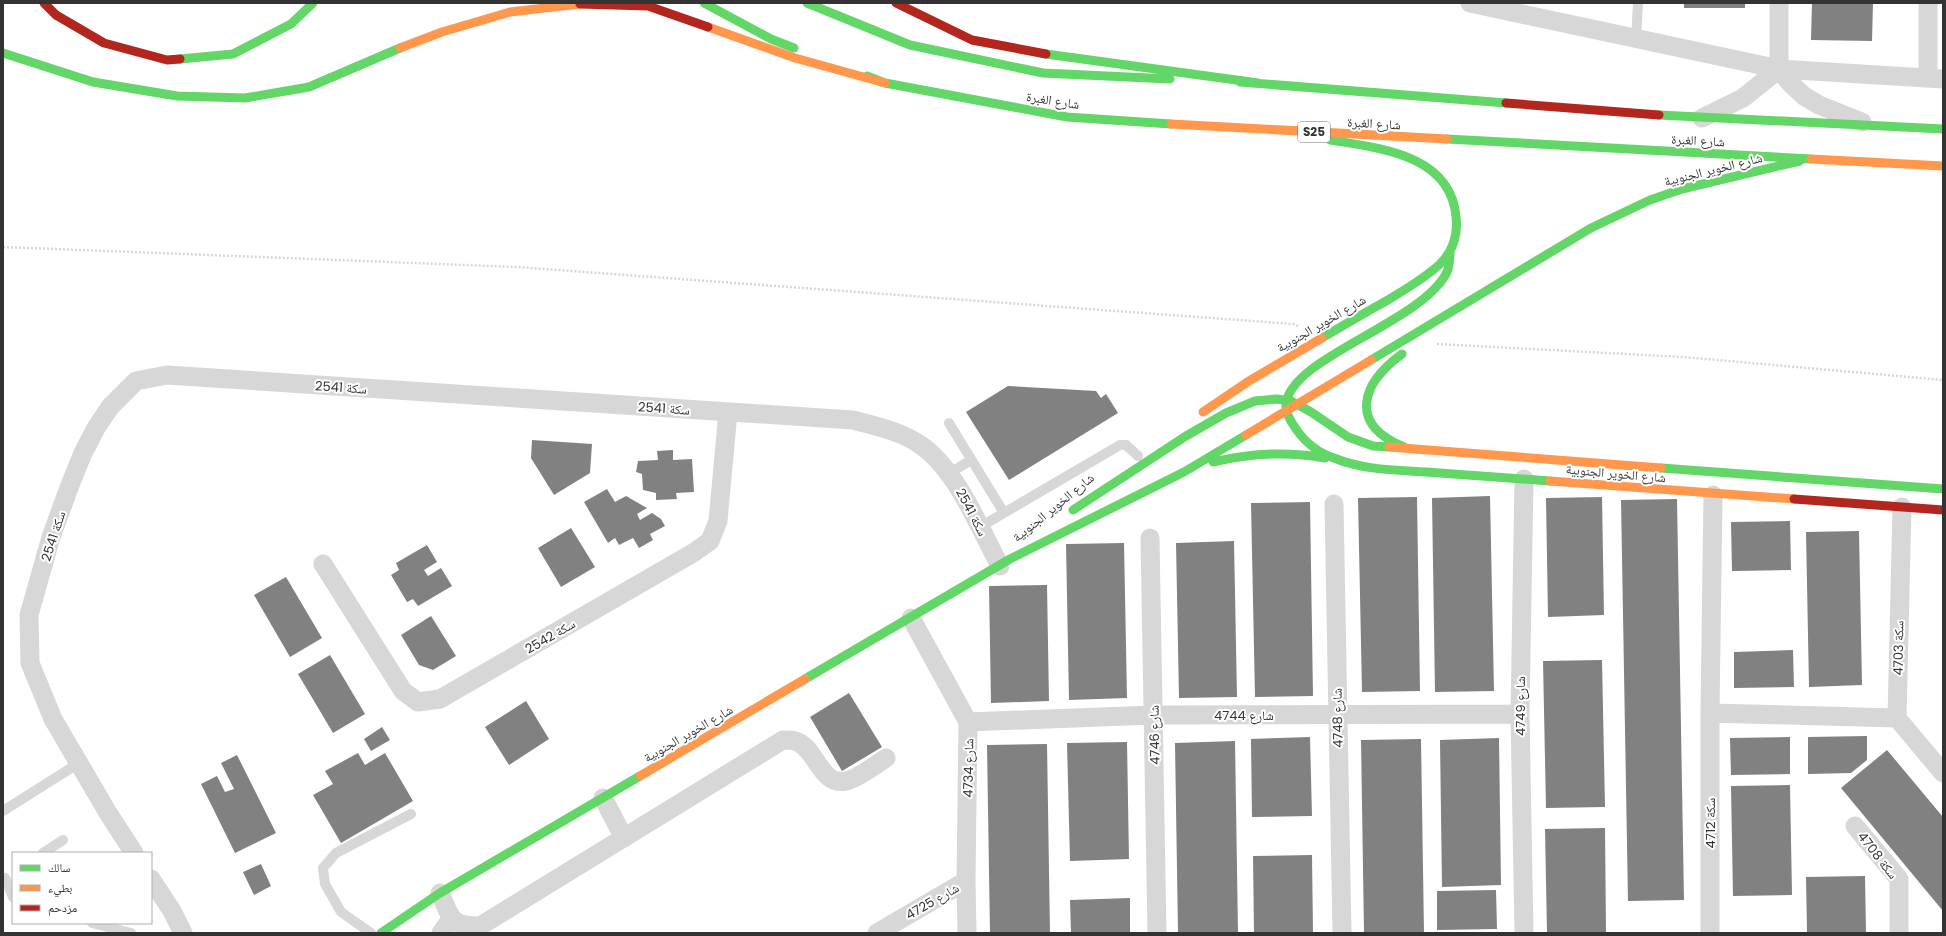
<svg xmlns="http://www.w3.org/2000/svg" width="1946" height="936" viewBox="0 0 1946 936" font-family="Poppins,'Noto Naskh Arabic',sans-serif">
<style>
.building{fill:#818181}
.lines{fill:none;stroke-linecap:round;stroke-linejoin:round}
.path{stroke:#d6d6d6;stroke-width:2.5;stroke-dasharray:2 2;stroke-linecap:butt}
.lane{stroke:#d7d7d7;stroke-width:10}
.street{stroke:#d7d7d7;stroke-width:19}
.fast{stroke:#63d668;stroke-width:9}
.slow{stroke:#ff974d;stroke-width:9}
.jam{stroke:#b3261e;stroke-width:9}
.labels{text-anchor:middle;stroke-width:4;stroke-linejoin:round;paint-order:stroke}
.shield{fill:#fff;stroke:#707070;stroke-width:1}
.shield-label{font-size:12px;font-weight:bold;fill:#333}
.street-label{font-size:13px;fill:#333;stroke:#fff}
</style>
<rect width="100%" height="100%" fill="#fff"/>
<!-- building -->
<path class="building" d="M1684,3h61v5h-61z
M1812,3h61l-1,38 -61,-1z
M1008,386l88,5 5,7 5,-4 12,19 -109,67 -43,-68z
M532,440l60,4 -2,29 -36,22 -23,-37z
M673,450v10l19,-1 2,33 -18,1 1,6 -21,1v-7l-13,-3 -1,-16 -6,-2 2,-11 20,-1 -1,-9z
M607,489l8,13 11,-6 21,12 -10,6 3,6 12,-7 9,6 4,7 -15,8 3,6 -14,8 -6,-10 -14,7 -4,-7 -7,5 -24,-41z
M1490,496l4,195 -59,1 -3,-194z
M1417,497l3,194 -58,1 -4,-194z
M1602,497l2,118 -56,2 -2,-119z
M1677,499l7,401 -56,1 -7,-401z
M1310,502l3,194 -58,1 -4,-194z
M1790,521l1,49 -59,1 -1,-49z
M571,528l24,39 -34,20 -23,-39z
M1859,531l3,154 -53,2 -3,-155z
M1234,541l3,156 -58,1 -3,-155z
M1124,543l3,155 -58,2 -3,-156z
M427,545l10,17 -13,8 4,6 13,-8 11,18 -34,20 -5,-7 -6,3 -16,-27 8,-5 -3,-7z
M286,577l36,61 -32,19 -36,-62z
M1047,585l2,116 -58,2 -2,-117z
M431,616l25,40 -23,14 -14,-5 -18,-30z
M1793,650l1,37 -60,1v-36z
M330,655l35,59 -32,19 -35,-59z
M1602,660l3,147 -59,1 -3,-147z
M849,693l33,54 -40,24 -32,-54z
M526,701l23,38 -40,26 -24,-38z
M382,727l8,13 -19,11 -7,-12z
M1867,736v24l-16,13 -43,1v-37z
M1310,737l2,79 -60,1 -1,-78z
M1790,737v37l-59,1 -1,-37z
M1499,738l2,147 -59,2 -2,-147z
M1421,739l3,194h-60l-3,-193z
M1235,741l3,192h-60l-3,-190z
M1127,742l2,117 -59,2 -3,-118z
M1047,744l3,189h-60l-3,-188z
M1887,750l56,67v94l-102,-123z
M358,753l7,12 20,-12 28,48 -72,42 -28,-48 20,-11 -8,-13z
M237,755l39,78 -41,20 -34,-69 16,-8 8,16 9,-3 -13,-26z
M1790,785l2,110 -59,1 -2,-110z
M1605,828l1,105h-59l-2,-104z
M1312,855l1,78h-59l-1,-77z
M261,864l10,22 -17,9 -11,-23z
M1865,876l1,57h-59l-1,-56z
M1496,890l1,39 -60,1v-39z
M1130,898v35h-59l-1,-33z"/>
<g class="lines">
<!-- path -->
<path class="path" d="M3,247l514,20 776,57 5,2
M1437,344l246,13 260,23"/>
<!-- lane -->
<path class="lane" d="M1636,39l2,-36
M949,423l55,90
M950,473l21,-13
M980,527l140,-82h6l12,11
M3,811l76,-48
M43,853l20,-13
M5,878l8,19
M92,923l39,10
M371,933l-30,-21 -16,-28 -2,-16 13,-15 75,-39"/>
<!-- street -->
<path class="street" d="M1470,3l309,66 164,10
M1779,3v66l11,14 14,13 15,9 43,17
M1928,3v75
M1702,118l41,-20 36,-29
M1334,504l8,429
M1902,507l-5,211 46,55
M1150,538l7,395
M323,564l80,127 15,11 22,-3 253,-146 17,-12 8,-20 10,-109
M911,618l57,104 -2,159 1,52
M1710,713l187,5
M968,722l185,-7 367,-1
M603,798l21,40
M1855,826l44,53v54
M134,853l-26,-40 -55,-94 -23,-56 -1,-48 22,-78 19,-52 13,-32 13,-25 14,-21 26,-26 31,-6 686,45c22,6 47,11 66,24 37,24 60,83 81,122
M151,879l21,32 11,22
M440,893c11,25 10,33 40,33l303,-186c4,0 9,0 12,1 21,5 25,46 51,40 11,-2 30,-16 40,-23
M441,933l10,-14
M877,933l89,-52
M1524,933l-4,-219 4,-235
M1710,933v-220l3,-218"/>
<!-- fast -->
<path class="fast" d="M704,3l67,36 23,9
M807,3l103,42 133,28 127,6
M3,53l90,29 84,14 68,2 64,-11 91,-39
M1046,54l212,29
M180,59l53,-5 58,-30 22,-21
M867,76l18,7 182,34 104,7
M1240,82l266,21
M1659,115l284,14
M1447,139l364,20
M1450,251c0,7 0,14 -3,21 -25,51 -156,85 -161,132 -1,9 5,18 10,25 9,13 23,24 38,29 29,12 61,12 92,14 42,3 83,6 124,9
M1322,338c22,-13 44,-26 66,-38 18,-11 37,-22 52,-36 13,-13 18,-30 16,-47 -5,-63 -78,-69 -126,-77
M1402,354c-41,30 -54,70 2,93
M1371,360l220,-132 59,-28 32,-11 118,-28
M1213,462c38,-9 74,-11 112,-4
M1661,468l282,21
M1073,510l113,-74 40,-23 29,-12 22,-2 14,2 20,11 37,25 25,9 16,1
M805,679l205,-120 174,-87 62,-37
M381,933l59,-40 200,-117"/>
<!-- slow -->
<path class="slow" d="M708,27l87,31 90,25
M400,48l42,-16 68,-20 70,-8
M1171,124l276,15
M1811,159l132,7
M1203,412l46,-31 73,-43
M1246,435l125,-75
M1389,447l272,21
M1550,481l244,18
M640,776l165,-97"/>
<!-- jam -->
<path class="jam" d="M44,3l12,12 48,28 63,17 13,-1
M896,3l76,37 74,14
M580,4l68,2 60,21
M1506,103l153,12
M1794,499l149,11"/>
</g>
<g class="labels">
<!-- shield labels -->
<rect class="shield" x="1298" y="122" width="32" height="20" rx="3"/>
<g class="shield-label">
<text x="1314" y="136">S25</text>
</g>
<!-- street labels -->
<g class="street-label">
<text transform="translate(1053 100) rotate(9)" y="5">شارع الغبرة</text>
<text transform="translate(1374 123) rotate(3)" y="5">شارع الغبرة</text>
<text transform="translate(1698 140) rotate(3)" y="5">شارع الغبرة</text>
<text transform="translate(1713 169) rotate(-14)" y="5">شارع الخوير الجنوبية</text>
<text transform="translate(1321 323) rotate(-30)" y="5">شارع الخوير الجنوبية</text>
<text transform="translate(341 387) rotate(4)" y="5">سكة 2541</text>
<text transform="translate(664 408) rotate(4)" y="5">سكة 2541</text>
<text transform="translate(1616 473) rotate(5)" y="5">شارع الخوير الجنوبية</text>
<text transform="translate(1053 507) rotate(-39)" y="5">شارع الخوير الجنوبية</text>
<text transform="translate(972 512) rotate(62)" y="5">سكة 2541</text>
<text transform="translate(53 536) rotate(-72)" y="5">سكة 2541</text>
<text transform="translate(550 636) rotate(-30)" y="5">سكة 2542</text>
<text transform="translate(1898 648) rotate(-89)" y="5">4703 سكة</text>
<text transform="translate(1520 706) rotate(-90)" y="5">4749 شارع</text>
<text x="1244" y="720">4744 شارع</text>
<text transform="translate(1337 718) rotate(-91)" y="5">4748 شارع</text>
<text transform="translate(688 733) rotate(-30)" y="5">شارع الخوير الجنوبية</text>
<text transform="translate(1154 735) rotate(-91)" y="5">4746 شارع</text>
<text transform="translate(968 768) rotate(-89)" y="5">4734 شارع</text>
<text transform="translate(1710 823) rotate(-90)" y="5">سكة 4712</text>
<text transform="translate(1878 855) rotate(52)" y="5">سكة 4708</text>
<text transform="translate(932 901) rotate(-30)" y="5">4725 شارع</text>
</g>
</g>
<!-- border -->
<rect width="1946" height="936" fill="none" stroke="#333333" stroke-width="8"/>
<!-- legend -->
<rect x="12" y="852" width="140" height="72" fill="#ffffff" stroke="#adadad"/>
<rect x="20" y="865" width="20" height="6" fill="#63d668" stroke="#adadad"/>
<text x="48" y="872" font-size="12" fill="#333333">سالك</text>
<rect x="20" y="885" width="20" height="6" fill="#ff974d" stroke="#adadad"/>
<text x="48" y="892" font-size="12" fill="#333333">بطيء</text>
<rect x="20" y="905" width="20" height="6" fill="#b3261e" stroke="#adadad"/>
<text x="48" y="912" font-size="12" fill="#333333">مزدحم</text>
</svg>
